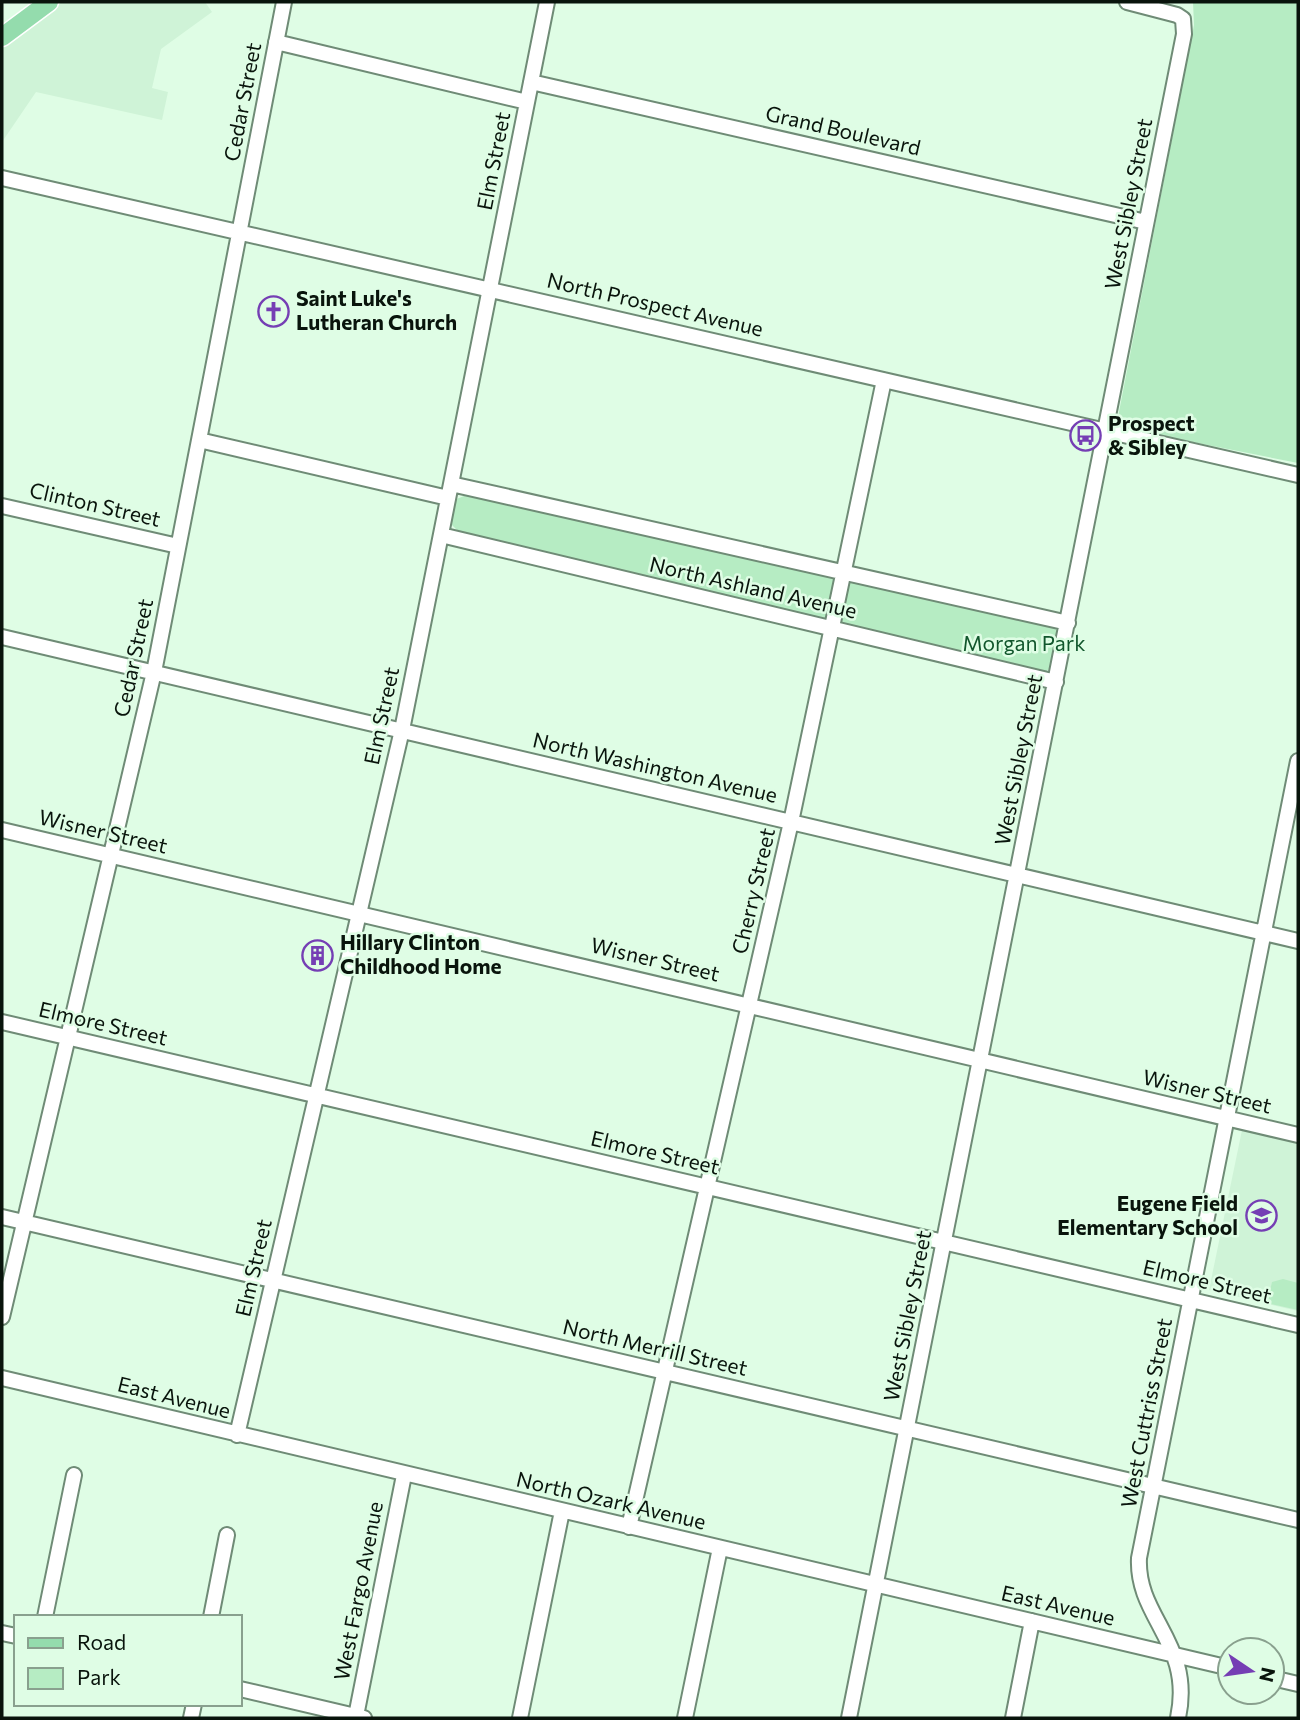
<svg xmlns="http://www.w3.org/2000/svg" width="1300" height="1720" viewBox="0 0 1300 1720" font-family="Commissioner,sans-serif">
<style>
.built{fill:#cff3d7}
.green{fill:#b6ecc3}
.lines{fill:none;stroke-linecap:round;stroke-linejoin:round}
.minor-casing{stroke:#6f8b76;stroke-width:18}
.major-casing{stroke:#fff;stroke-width:21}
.minor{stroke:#fff;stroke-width:14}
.major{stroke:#94dcad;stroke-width:18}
.labels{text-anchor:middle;stroke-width:5;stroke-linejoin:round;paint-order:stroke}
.street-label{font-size:21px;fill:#09140c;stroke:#dffde5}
.poi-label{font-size:21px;font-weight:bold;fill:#09140c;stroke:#dffde5;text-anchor:start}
.park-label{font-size:21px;fill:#11562c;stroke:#dffde5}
</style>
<rect width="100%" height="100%" fill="#dffde5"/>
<!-- built -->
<path class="built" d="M62,2h143l7,10 -51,37 -9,39 16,4 -6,28 -126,-28 -34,50v-96z
M1242,1130l56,13v168l-89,-21z"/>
<!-- green -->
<path class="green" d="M1193,2h105v461l-171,-34 -9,-12 76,-392z
M469,494l585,133 5,6 -7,34 -7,5 -584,-138 -10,-10 3,-24z
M1283,1279l15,4v27l-31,-7 5,-21z"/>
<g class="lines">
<defs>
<path id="minor" d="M276,42l251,60
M531,82l615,140
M2,178l1296,297
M199,440l249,58
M451,484l617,139
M2,506l176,40
M441,535l615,147
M2,637l1296,304
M2,830l1296,305
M2,1022l1296,303
M2,1217l1296,303
M2,1317l152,-645 130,-670
M2,1378l1228,290
M237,1435l165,-705 145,-728
M629,1527l162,-705 93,-442
M45,1617l29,-142
M211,1617l16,-82
M2,1633l14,3
M1272,1678l26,6
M240,1689l124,29
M356,1716l48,-241
M191,1718l3,-14
M520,1718l42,-207
M685,1718l35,-170
M849,1718l335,-1684 -1,-15 -6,-4 -50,-13
M1013,1718l19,-97
M1178,1718c16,-75 -42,-100 -39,-160l159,-797"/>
<path id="major" d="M2,37l47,-35"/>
</defs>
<!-- minor casing -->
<use href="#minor" class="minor-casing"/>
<!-- major casing -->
<use href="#major" class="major-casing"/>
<!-- minor -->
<use href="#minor" class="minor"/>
<!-- major -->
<use href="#major" class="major"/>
</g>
<!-- icons -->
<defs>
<symbol id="church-ring" viewBox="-11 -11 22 22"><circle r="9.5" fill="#dffde5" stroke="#753eb4" stroke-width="1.5"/><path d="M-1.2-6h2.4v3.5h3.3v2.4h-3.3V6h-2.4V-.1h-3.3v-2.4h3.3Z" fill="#753eb4"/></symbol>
<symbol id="bus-ring" viewBox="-11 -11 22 22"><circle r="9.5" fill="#dffde5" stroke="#753eb4" stroke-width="1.5"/><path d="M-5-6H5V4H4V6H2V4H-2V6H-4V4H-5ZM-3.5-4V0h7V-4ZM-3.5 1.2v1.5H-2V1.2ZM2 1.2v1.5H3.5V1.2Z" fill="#753eb4"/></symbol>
<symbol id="building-ring" viewBox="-11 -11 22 22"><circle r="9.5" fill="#dffde5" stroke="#753eb4" stroke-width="1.5"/><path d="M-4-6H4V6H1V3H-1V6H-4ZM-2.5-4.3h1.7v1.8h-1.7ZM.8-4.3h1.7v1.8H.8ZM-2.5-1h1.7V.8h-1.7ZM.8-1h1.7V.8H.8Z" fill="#753eb4"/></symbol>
<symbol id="school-ring" viewBox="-11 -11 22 22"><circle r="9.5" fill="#dffde5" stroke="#753eb4" stroke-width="1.5"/><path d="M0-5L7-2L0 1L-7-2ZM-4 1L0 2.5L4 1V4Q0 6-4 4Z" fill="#753eb4"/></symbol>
</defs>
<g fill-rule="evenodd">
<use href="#church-ring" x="256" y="294" width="35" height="35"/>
<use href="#bus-ring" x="1068" y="418" width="35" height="35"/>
<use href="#building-ring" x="300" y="938" width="35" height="35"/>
<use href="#school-ring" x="1244" y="1198" width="35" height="35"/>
</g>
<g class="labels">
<!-- street labels -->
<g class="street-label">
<text transform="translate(243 102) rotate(-79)" y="7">Cedar Street</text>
<text transform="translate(843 131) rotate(13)" y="7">Grand Boulevard</text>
<text transform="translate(494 161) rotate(-79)" y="7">Elm Street</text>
<text transform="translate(1129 204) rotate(-79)" y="7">West Sibley Street</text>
<text transform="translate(655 305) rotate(13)" y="7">North Prospect Avenue</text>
<text transform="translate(95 505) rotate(13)" y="7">Clinton Street</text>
<text transform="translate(753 588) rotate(13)" y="7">North Ashland Avenue</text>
<text transform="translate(134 658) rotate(-78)" y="7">Cedar Street</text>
<text transform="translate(382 716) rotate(-78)" y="7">Elm Street</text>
<text transform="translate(1019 760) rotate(-79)" y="7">West Sibley Street</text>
<text transform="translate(655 768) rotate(13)" y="7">North Washington Avenue</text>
<text transform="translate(103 832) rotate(13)" y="7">Wisner Street</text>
<text transform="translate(754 891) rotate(-77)" y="7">Cherry Street</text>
<text transform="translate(655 960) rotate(13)" y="7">Wisner Street</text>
<text transform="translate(103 1024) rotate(13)" y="7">Elmore Street</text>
<text transform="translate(1207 1092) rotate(13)" y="7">Wisner Street</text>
<text transform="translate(655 1153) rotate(13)" y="7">Elmore Street</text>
<text transform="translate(254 1268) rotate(-77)" y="7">Elm Street</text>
<text transform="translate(1207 1282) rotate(13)" y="7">Elmore Street</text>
<text transform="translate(908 1316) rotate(-79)" y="7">West Sibley Street</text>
<text transform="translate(655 1348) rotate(13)" y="7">North Merrill Street</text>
<text transform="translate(174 1398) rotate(14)" y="7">East Avenue</text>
<text transform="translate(1147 1413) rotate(-79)" y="7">West Cuttriss Street</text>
<text transform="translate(611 1501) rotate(13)" y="7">North Ozark Avenue</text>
<text transform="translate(359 1591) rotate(-79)" y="7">West Fargo Avenue</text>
<text transform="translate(1058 1606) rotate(13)" y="7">East Avenue</text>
</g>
<!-- poi labels -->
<g class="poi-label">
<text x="296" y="306">Saint Luke's<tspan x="296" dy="24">Lutheran Church</tspan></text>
<text x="1108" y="431">Prospect<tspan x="1108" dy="24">&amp; Sibley</tspan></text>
<text x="340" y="950">Hillary Clinton<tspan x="340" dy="24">Childhood Home</tspan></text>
<text x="1238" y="1211" text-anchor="end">Eugene Field<tspan x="1238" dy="24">Elementary School</tspan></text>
</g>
<!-- park labels -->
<g class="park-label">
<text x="1024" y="651">Morgan Park</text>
</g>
</g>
<!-- border -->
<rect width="1300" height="1720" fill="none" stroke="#09140c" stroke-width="7"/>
<!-- legend -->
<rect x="14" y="1615" width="228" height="91" fill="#dffde5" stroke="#89a08e" stroke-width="2"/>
<rect x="28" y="1638" width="35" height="10" fill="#94dcad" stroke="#89a08e" stroke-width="2"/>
<text x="77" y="1650" font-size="21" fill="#09140c">Road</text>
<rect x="28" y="1668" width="35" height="21" fill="#b6ecc3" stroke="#89a08e" stroke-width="2"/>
<text x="77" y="1685" font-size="21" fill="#09140c">Park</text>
<!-- north arrow -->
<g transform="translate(1251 1671) rotate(103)"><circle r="33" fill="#dffde5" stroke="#89a08e" stroke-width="2"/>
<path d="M0-5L12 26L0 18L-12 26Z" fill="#753eb4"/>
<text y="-10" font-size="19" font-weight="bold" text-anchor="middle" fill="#09140c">N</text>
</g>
</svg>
